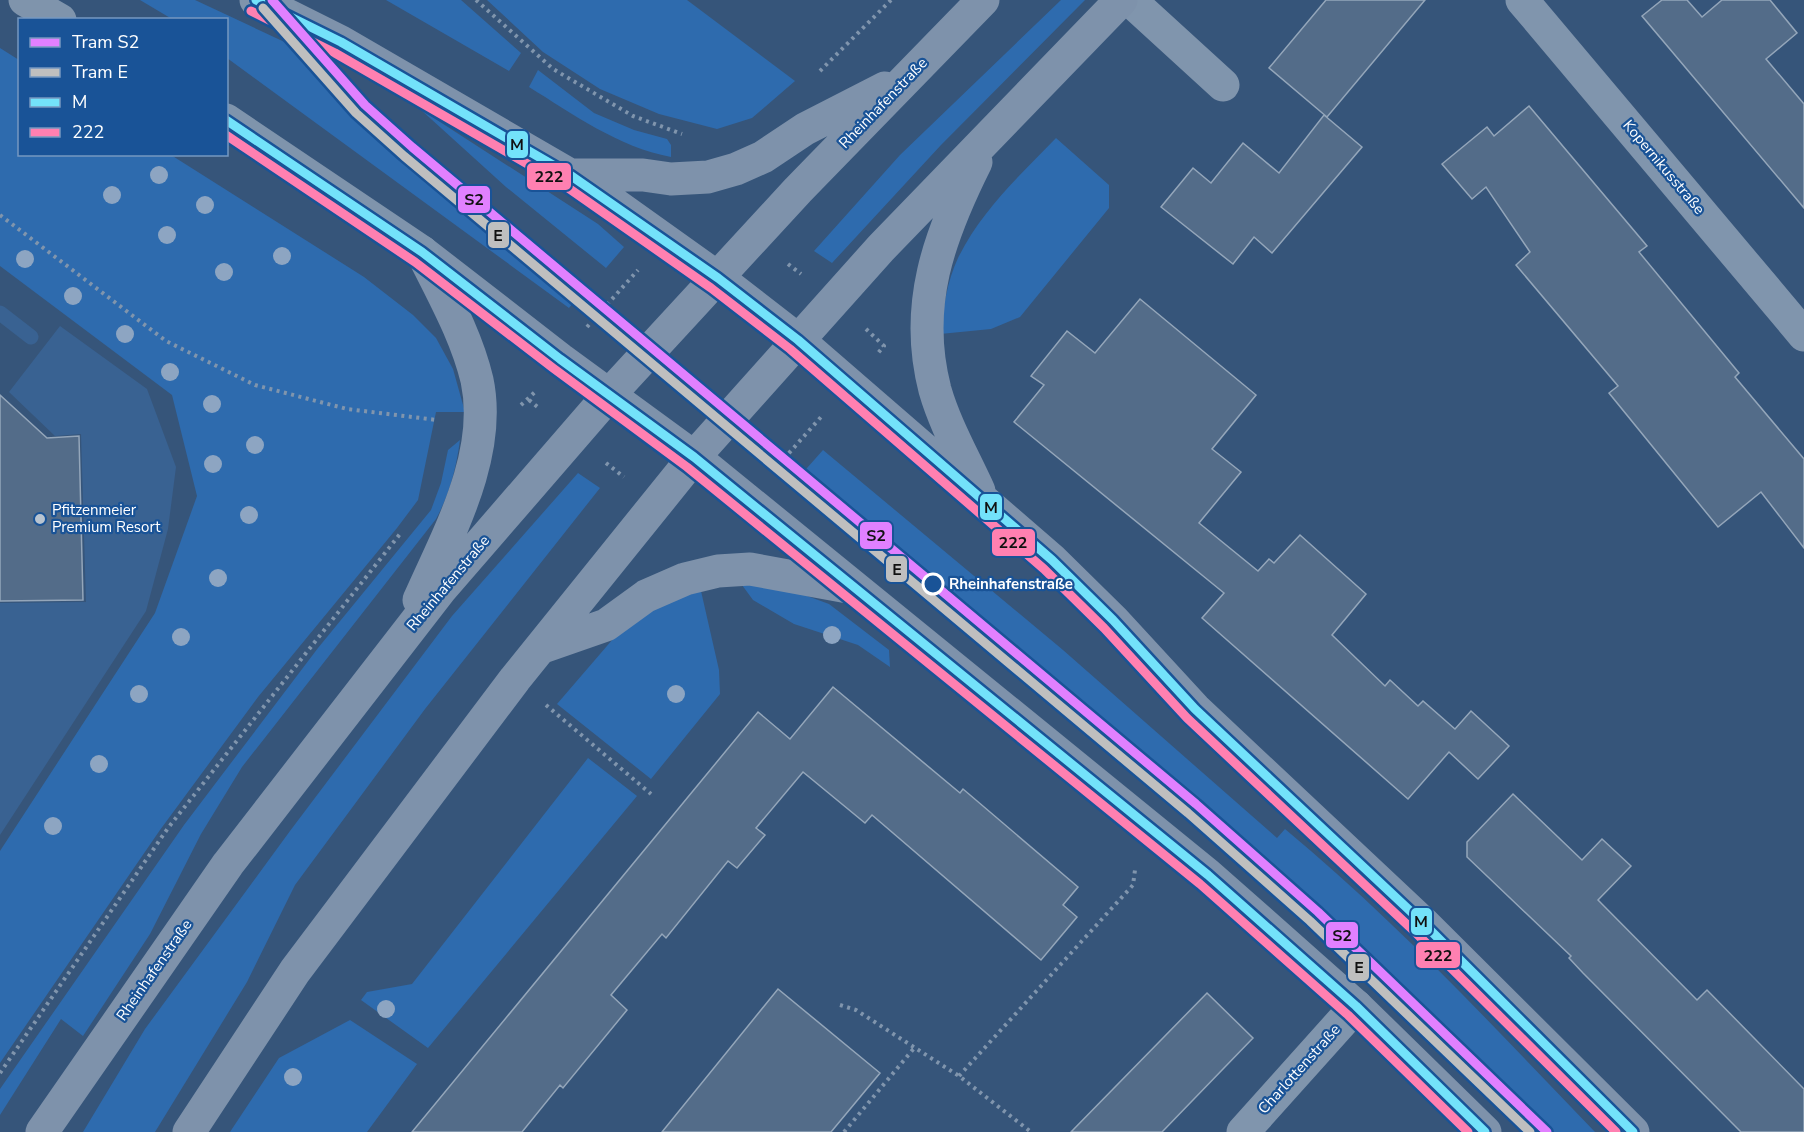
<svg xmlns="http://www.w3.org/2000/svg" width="1804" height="1132" viewBox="0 0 1804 1132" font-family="'Nunito Sans',sans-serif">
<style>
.green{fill:#2e6bae}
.water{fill:#396292}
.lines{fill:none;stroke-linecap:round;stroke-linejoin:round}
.stream{stroke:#396292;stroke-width:15}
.building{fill:#536c89;stroke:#94a6ba;stroke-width:1.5}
.path{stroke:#8095ad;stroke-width:4;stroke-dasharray:3 4.5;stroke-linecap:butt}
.minor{stroke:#8095ad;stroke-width:33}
.major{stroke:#7e92ab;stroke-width:33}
.highway{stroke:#7f94ac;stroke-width:33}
.bus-1-casing{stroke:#195397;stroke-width:14}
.bus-2-casing{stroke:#195397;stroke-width:14}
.bus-1{stroke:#73e2fa;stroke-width:9}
.bus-2{stroke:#ff80b1;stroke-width:9}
.tram-1-casing{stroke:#195397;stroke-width:14}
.tram-2-casing{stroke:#195397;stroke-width:14}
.tram-1{stroke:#e180ff;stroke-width:9}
.tram-2{stroke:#bfbfbf;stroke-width:9}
.tree{fill:#8da5c2}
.poi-dot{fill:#b9c4d0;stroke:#195397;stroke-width:2}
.stop-dot{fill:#195397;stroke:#fff;stroke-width:3}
.labels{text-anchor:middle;stroke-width:4.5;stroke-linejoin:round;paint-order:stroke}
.street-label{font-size:15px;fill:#fff;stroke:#195397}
.poi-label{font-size:15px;fill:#fff;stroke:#195397;text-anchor:start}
.stop-label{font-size:15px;font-weight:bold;fill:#fff;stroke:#195397;text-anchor:start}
.line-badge{stroke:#195397;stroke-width:2}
.pale-badge-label{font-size:16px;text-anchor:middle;font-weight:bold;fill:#111}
</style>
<rect width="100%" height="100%" fill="#36557a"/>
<!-- green -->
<path class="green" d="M140,0h55l111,52 58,64 72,66 142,114 -9,12 -342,-250 -1,-38 -54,-1z
M386,0h75l60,53 -12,18z
M487,0h200l108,81 -43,37 -35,11 -58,-15 -59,-25 -57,-37z
M1061,0h24l-144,145 -109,118 -18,-12 86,-96z
M0,48l19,12 1,94 151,1 193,122 49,38 23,23 17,31 12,43h-29l-18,88 -21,28 -139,169 -98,133 -160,233v-212l155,-238 42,-117 -25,-101 -172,-129z
M538,70l56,43 40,17 33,9 4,6v12c-53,-10 -98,-43 -142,-70z
M420,109l178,115 26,23 -18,21 -100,-81z
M1056,138l53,47v23l-89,109 -29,12 -51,5c3,-24 7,-53 18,-76 23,-47 62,-83 98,-120z
M460,440c-4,29 -10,53 -24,79l-194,248 -41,67 -51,100 -67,102 -22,-17 -61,96v-26l184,-264 134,-177 113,-138 10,-27 7,-33z
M823,450l240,200 214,188 8,-9c111,92 210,199 310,303h-67l-95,-93 -186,-165 8,-9 -456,-388z
M578,473l22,15 -175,221 -130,176 -48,97 -92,150h-72l62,-103 145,-198 162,-215z
M760,584l31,6 38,14 60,46 1,17 -32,-22 -64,-21 -41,-24 -11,-15z
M701,591l18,79 1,24 -69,85 -94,-75 62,-72 46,-31z
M588,758l49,38 -209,252 -67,-48 6,-8 45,-8z
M350,1020l67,44 -50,68h-137l49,-74z"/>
<!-- water -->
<path class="water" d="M60,326l87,63 29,78 -8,62 -22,82 -146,224v-232l86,-1 -5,-168 -26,2 -46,-44z"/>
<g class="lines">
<!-- stream -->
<path class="stream" d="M0,313l31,24"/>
</g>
<!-- building -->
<path class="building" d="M1326,0h99l-98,117 -58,-49z
M1662,0h25l15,17 20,-17h48l27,33 -31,26 38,45v104l-162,-192z
M1529,106l118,140 -8,6 100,121 -4,4 69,82v89l-43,-56 -43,35 -109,-134 9,-7 -102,-121 14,-13 -44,-65 -14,12 -30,-35 45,-37 7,9z
M1324,115l38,32 -90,106 -18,-16 -21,27 -72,-57 32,-39 18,15 32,-40 36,30z
M1140,299l116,96 -44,54 29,23 -42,51 59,48 11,-12 5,4 26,-28 66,59 -34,41 53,51 5,-6 28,26 5,-5 32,28 16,-18 38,35 -31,33 -29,-27 -41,47 -206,-181 22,-25 -210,-171 30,-37 -13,-9 36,-45 28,22z
M0,395l47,43 32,-2 4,164 -83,1z
M833,687l127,106 3,-4 115,98 -15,18 14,12 -36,43 -169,-145 -7,8 -62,-51 -47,56 9,7 -28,33 -9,-7 -62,77 -4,-4 -51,61 16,15 -64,78 -3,-3 -38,47h-110l346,-420 32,27z
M1513,794l69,66 20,-21 29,27 -33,34 99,100 10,-10 97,99v43h-63l-158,-159 -14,-15 2,-2 -104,-99v-15z
M778,989l102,84 -49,59h-169z
M1207,993l46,45 -91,94h-91z"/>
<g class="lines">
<!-- path -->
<path class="path" d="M476,0l77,69 80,47 49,18
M820,71l71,-71
M0,215l166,126 89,44 92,24 90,11
M788,264l13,10
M587,327l51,-57
M866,329l18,17 -6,7
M529,400l11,9
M521,405l14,-13
M606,463l18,14
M774,470l47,-53
M546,705l105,89
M840,1005l16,5 103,66 72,56
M0,1073l168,-245 232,-294
M959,1076l174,-191 2,-15
M844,1132l71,-85"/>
<!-- minor -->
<path class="minor" d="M1130,0l93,85
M1522,0l282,335
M1243,1132l113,-126"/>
<!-- major -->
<path class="major" d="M283,13l58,29 248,144 129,92 80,62 254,220 61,60 82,89 228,214 210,209
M976,162c-37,74 -63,144 -41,228 10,35 29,68 44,101
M570,175h73l28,4 37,-2 28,-8 27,-12 42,-28 80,-41
M422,252l138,107 134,98 514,418 148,131 129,126
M419,600c29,-66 74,-145 58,-220 -10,-42 -31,-80 -50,-118
M540,648l66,-23 40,-29 39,-17 33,-8 32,-2 98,18
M42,1132l186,-268 213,-275 168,-194 189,-205 185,-190
M189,1132l106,-161 220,-292 179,-222 187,-209 240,-248"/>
<!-- highway -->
<path class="highway" d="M25,0l35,20
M256,0l27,13
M226,120l196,132"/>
<defs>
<path id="bus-1" d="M256,0l85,42 229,133 148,103 80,62 254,220 61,60 82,89 228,214 210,209
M226,120l196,132 138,107 134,98 514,418 148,131 129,126"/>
<path id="bus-2" d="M251,11l84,42 229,132 147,103 79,61 254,220 60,59 83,90 228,214 201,200
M226,135l189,127 138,106 134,99 513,417 148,131 120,117"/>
</defs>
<!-- bus-1 casing -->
<use href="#bus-1" class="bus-1-casing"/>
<!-- bus-2 casing -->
<use href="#bus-2" class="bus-2-casing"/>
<!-- bus-1 -->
<use href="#bus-1" class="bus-1"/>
<!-- bus-2 -->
<use href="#bus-2" class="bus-2"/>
<defs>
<path id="tram-1" d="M272,0l93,105 47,42 784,657 122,108 229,220"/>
<path id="tram-2" d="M263,8l93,105 48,43 784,657 122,108 220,211"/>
</defs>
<!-- tram-1 casing -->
<use href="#tram-1" class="tram-1-casing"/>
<!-- tram-2 casing -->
<use href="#tram-2" class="tram-2-casing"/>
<!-- tram-1 -->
<use href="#tram-1" class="tram-1"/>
<!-- tram-2 -->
<use href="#tram-2" class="tram-2"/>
</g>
<!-- trees -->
<g class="tree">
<circle cx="159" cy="175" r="9"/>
<circle cx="112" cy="195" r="9"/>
<circle cx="205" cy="205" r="9"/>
<circle cx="167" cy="235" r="9"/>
<circle cx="282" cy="256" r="9"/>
<circle cx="25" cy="259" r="9"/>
<circle cx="224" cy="272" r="9"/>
<circle cx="73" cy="296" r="9"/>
<circle cx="125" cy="334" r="9"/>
<circle cx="170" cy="372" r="9"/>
<circle cx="212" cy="404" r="9"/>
<circle cx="255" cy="445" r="9"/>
<circle cx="213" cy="464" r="9"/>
<circle cx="249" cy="515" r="9"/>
<circle cx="218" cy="578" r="9"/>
<circle cx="832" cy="635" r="9"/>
<circle cx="181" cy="637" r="9"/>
<circle cx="139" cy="694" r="9"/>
<circle cx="676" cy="694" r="9"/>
<circle cx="99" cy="764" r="9"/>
<circle cx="53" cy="826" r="9"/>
<circle cx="386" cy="1009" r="9"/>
<circle cx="293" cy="1077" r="9"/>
</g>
<!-- markers -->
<circle class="poi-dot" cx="40" cy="519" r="6"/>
<circle class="stop-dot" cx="933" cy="584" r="10"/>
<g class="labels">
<!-- street labels -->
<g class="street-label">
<text transform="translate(883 103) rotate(-46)" y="5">Rheinhafenstraße</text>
<text transform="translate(1664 167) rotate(50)" y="5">Kopernikusstraße</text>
<text transform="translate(448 583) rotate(-50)" y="5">Rheinhafenstraße</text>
<text transform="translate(154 970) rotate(-55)" y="5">Rheinhafenstraße</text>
<text transform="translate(1299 1069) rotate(-48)" y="5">Charlottenstraße</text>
</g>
<!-- poi labels -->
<g class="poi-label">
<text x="52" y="515">Pfitzenmeier<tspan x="52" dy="17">Premium Resort</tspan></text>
</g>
<!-- stop labels -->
<g class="stop-label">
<text x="949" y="589">Rheinhafenstraße</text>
</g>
</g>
<g class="line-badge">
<rect x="506" y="130" width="23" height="29" rx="6" fill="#73e2fa"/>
<rect x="526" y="162" width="46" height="29" rx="6" fill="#ff80b1"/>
<rect x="457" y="185" width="34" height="29" rx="6" fill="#e180ff"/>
<rect x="487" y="221" width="23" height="28" rx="6" fill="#bfbfbf"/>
<rect x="979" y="493" width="24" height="28" rx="6" fill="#73e2fa"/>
<rect x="859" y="521" width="34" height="29" rx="6" fill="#e180ff"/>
<rect x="991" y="528" width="45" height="29" rx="6" fill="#ff80b1"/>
<rect x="885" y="555" width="23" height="28" rx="6" fill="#bfbfbf"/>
<rect x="1410" y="907" width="23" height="29" rx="6" fill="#73e2fa"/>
<rect x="1325" y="921" width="34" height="28" rx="6" fill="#e180ff"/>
<rect x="1415" y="941" width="46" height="28" rx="6" fill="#ff80b1"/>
<rect x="1347" y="953" width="23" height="29" rx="6" fill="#bfbfbf"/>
</g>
<g class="pale-badge-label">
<text x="517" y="150">M</text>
<text x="549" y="182">222</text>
<text x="474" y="205">S2</text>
<text x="498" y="241">E</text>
<text x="991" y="513">M</text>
<text x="876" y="541">S2</text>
<text x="1013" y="548">222</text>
<text x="897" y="575">E</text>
<text x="1421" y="927">M</text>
<text x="1342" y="941">S2</text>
<text x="1438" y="961">222</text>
<text x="1359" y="973">E</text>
</g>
<!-- legend -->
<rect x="18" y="18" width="210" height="138" fill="#195397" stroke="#7598c1" stroke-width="1.5"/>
<rect x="30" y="38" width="30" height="9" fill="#e180ff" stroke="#7598c1" stroke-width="1.5"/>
<text x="72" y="48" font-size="18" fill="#ffffff">Tram S2</text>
<rect x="30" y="68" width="30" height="9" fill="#bfbfbf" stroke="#7598c1" stroke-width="1.5"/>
<text x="72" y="78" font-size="18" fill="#ffffff">Tram E</text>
<rect x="30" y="98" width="30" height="9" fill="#73e2fa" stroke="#7598c1" stroke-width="1.5"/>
<text x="72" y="108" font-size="18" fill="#ffffff">M</text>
<rect x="30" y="128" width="30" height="9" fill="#ff80b1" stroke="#7598c1" stroke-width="1.5"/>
<text x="72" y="138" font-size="18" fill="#ffffff">222</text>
</svg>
